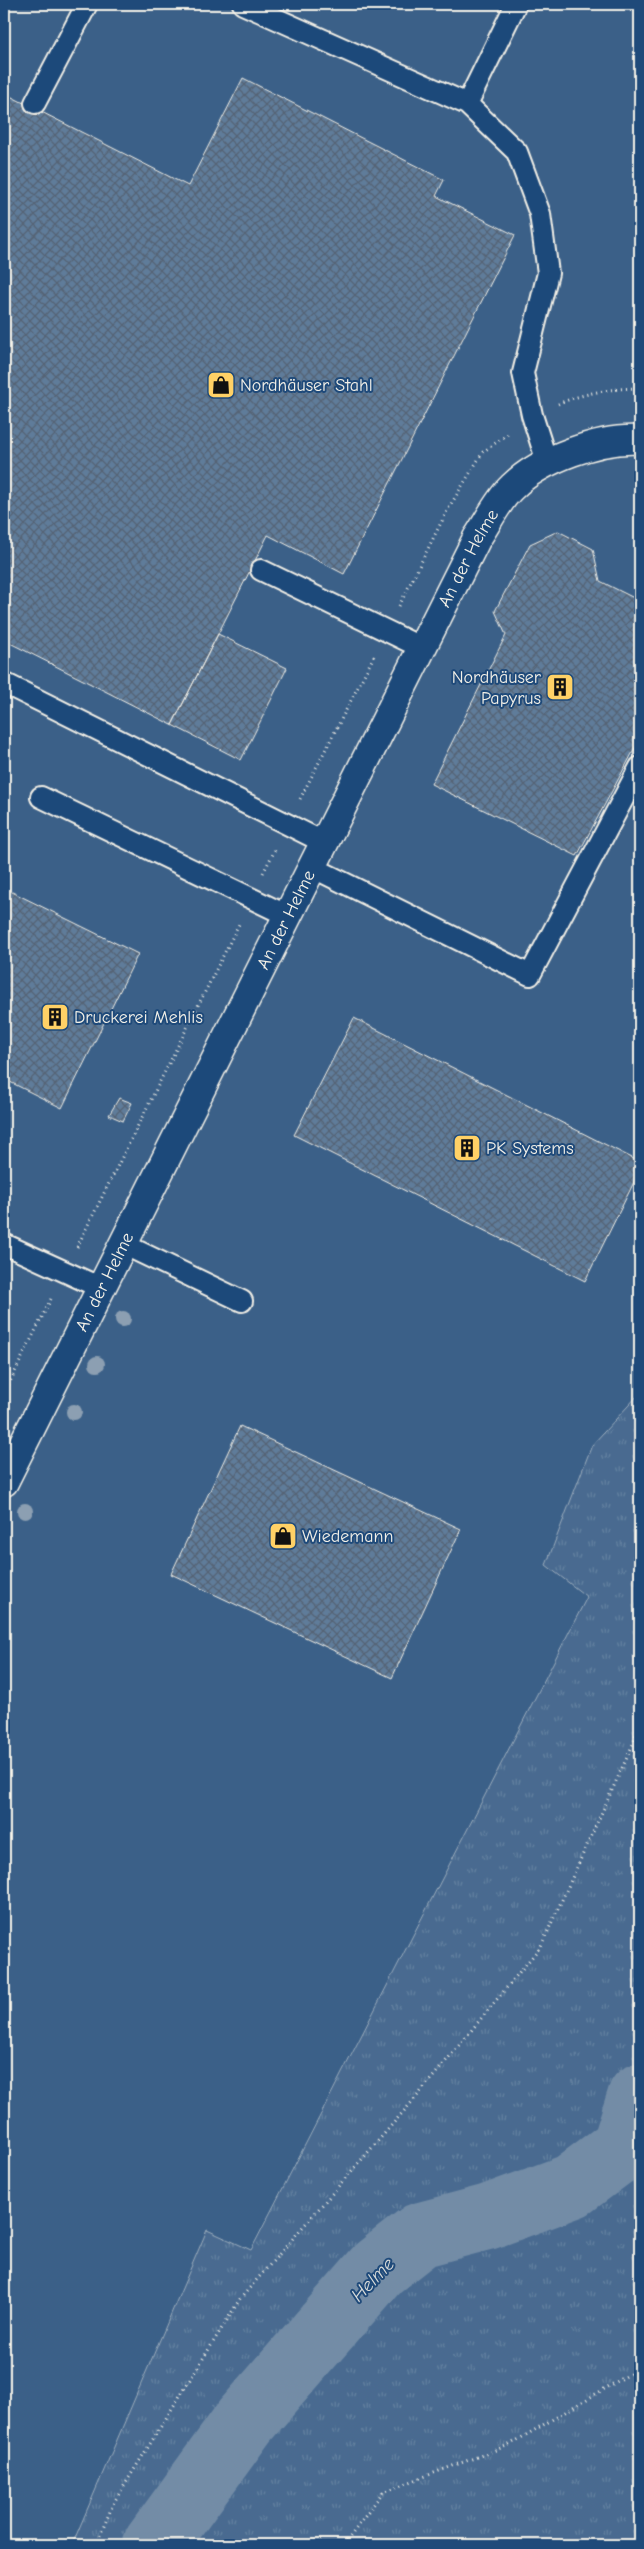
<svg xmlns="http://www.w3.org/2000/svg" width="644" height="2549" viewBox="0 0 644 2549" font-family="'Comic Neue',sans-serif">
<style>
.built{fill:#3b6088}
.grass{fill:url(#grass-tufts);stroke:#9eaebc}
.lines{fill:none;stroke-linecap:round;stroke-linejoin:round}
.river{stroke:#738ca6;stroke-width:65}
.building{fill:url(#building-cross-hatch);stroke:#f4f1e8}
.lane-casing{stroke:#f4f1e8;stroke-width:24}
.street-casing{stroke:#f4f1e8;stroke-width:31}
.path{stroke:#f4f1e8;stroke-width:3;stroke-dasharray:1 4;stroke-linecap:butt}
.lane{stroke:#1f4a7a;stroke-width:20}
.street{stroke:#1f4a7a;stroke-width:28}
.tree{fill:#8c9fb2}
.labels{text-anchor:middle;stroke-width:4;stroke-linejoin:round;paint-order:stroke}
.poi-label{font-size:18px;fill:#f4f1e8;stroke:#1f4a7a;text-anchor:start}
.street-label{font-size:18px;fill:#f4f1e8;stroke:#1f4a7a}
.water-label{font-size:19px;font-style:italic;fill:#dadddb;stroke:#1f4a7a}
</style>
<defs>
<pattern id="grass-tufts" width="24" height="20" patternUnits="userSpaceOnUse" patternTransform="scale(1.25)"><rect width="24" height="20" fill="#496b90"/><path d="M3 7l-1-3M5 7V3M7 7l1-3M15 17l-1-3M17 17v-4M19 17l1-3" fill="none" stroke="#6481a0"/></pattern>
<pattern id="building-cross-hatch" width="8" height="8" patternUnits="userSpaceOnUse" patternTransform="scale(1.25)"><rect width="8" height="8" fill="#5e7b9a"/><path d="M0 0l8 8M0 8l8-8" fill="none" stroke="#556474"/></pattern>
</defs>
<rect width="100%" height="100%" fill="#2c5481"/>
<filter id="ink" filterUnits="userSpaceOnUse"><feTurbulence type="fractalNoise" baseFrequency=".02" numOctaves="2"/><feDisplacementMap in="SourceGraphic" scale="10" xChannelSelector="R" yChannelSelector="G"/><feConvolveMatrix kernelMatrix="1 2 1 2 8 2 1 2 1" color-interpolation-filters="sRGB"/></filter>
<g filter="url(#ink)">
<!-- built -->
<path class="built" d="M4,4h636v1389l-48,52 -46,119 41,33 -337,653 -43,-20 -135,315h-68z"/>
<!-- grass -->
<path class="grass" d="M640,1393v1152h-568l135,-315 44,20 336,-653 -41,-32 46,-120z"/>
<g class="lines">
<!-- river -->
<path class="river" d="M155,2545l90,-124 133,-153 42,-33 68,-18 84,-31 52,-39 16,-51"/>
</g>
<!-- building -->
<path class="building" d="M243,78l201,102 -8,16 79,39 -171,339 -76,-39 -96,190 -168,-85v-547l184,93z
M558,531l35,18 7,32 40,20v138l-63,117 -146,-72 75,-149 -11,-24 35,-67z
M218,634l69,34 -46,92 -69,-35z
M4,888l134,66 -76,154 -58,-29z
M354,1018l286,144v8l-55,111 -291,-146z
M119,1098l13,5 -9,18 -14,-6z
M240,1426l221,103 -69,149 -221,-104z"/>
<g class="lines">
<defs>
<path id="lane" d="M243,4l224,100 50,48 23,62 8,59 -25,100 9,42 15,47
M35,103l52,-99
M467,104l49,-100
M261,570l161,78
M4,683l321,160
M41,797l247,119
M312,867l218,108 110,-208
M4,1244l97,44
M123,1244l119,57"/>
<g id="street">
<path id="s1" d="M4,1482l473,-944c11,-16 21,-38 35,-51 28,-28 89,-50 128,-47"/>
</g>
</defs>
<!-- lane casing -->
<use href="#lane" class="lane-casing"/>
<!-- street casing -->
<use href="#street" class="street-casing"/>
<!-- path -->
<path class="path" d="M558,404c25,-11 55,-16 82,-16
M399,606l49,-97 35,-57 25,-18
M300,799l74,-143
M263,873l12,-23
M77,1247l162,-323
M4,1394l48,-97
M96,2545l18,-43 126,-203 178,-204 123,-149 93,-204 6,-31
M344,2545l39,-53 126,-47 131,-77"/>
<!-- lane -->
<use href="#lane" class="lane"/>
<!-- street -->
<use href="#street" class="street"/>
</g>
<!-- trees -->
<g class="tree">
<circle cx="123" cy="1319" r="8"/>
<circle cx="97" cy="1364" r="8"/>
<circle cx="74" cy="1412" r="8"/>
<circle cx="25" cy="1511" r="8"/>
</g>
</g>
<!-- icons -->
<defs>
<symbol id="shop-square" viewBox="-11 -11 22 22"><rect x="-9" y="-9" width="18" height="18" rx="4" fill="#ffd166" stroke="#1f4a7a"/><path d="M-5-2.5h2.3a2.7 3.5 0 0 1 5.4 0H5L5.5 6h-11ZM-1.5-2.5h3a1.5 2.3 0 0 0-3 0Z" fill="#111"/></symbol>
<symbol id="building-square" viewBox="-11 -11 22 22"><rect x="-9" y="-9" width="18" height="18" rx="4" fill="#ffd166" stroke="#1f4a7a"/><path d="M-4-6H4V6H1V3H-1V6H-4ZM-2.5-4.3h1.7v1.8h-1.7ZM.8-4.3h1.7v1.8H.8ZM-2.5-1h1.7V.8h-1.7ZM.8-1h1.7V.8H.8Z" fill="#111"/></symbol>
</defs>
<g fill-rule="evenodd">
<use href="#shop-square" x="205" y="369" width="32" height="32"/>
<use href="#building-square" x="544" y="671" width="32" height="32"/>
<use href="#building-square" x="39" y="1001" width="32" height="32"/>
<use href="#building-square" x="451" y="1132" width="32" height="32"/>
<use href="#shop-square" x="267" y="1520" width="32" height="32"/>
</g>
<g class="labels">
<!-- poi labels -->
<g class="poi-label">
<text x="240" y="391">Nordhäuser Stahl</text>
<text x="541" y="683" text-anchor="end">Nordhäuser<tspan x="541" dy="21">Papyrus</tspan></text>
<text x="74" y="1023">Druckerei Mehlis</text>
<text x="486" y="1154">PK Systems</text>
<text x="302" y="1542">Wiedemann</text>
</g>
<!-- street labels -->
<g class="street-label">
<text dy="6" stroke="none"><textPath href="#s1" startOffset="1034">An der Helme</textPath></text>
<text dy="6" stroke="none"><textPath href="#s1" startOffset="629">An der Helme</textPath></text>
<text dy="6" stroke="none"><textPath href="#s1" startOffset="224">An der Helme</textPath></text>
</g>
<!-- water labels -->
<g class="water-label">
<text transform="translate(372 2279) rotate(-46)" y="7">Helme</text>
</g>
</g>
<!-- margin -->
<rect width="644" height="2549" fill="none" stroke="#1f4a7a" stroke-width="20"/>
<rect x="10" y="10" width="624" height="2529" fill="none" stroke="#f4f1e8" stroke-width="2" filter="url(#ink)"/>
</svg>
